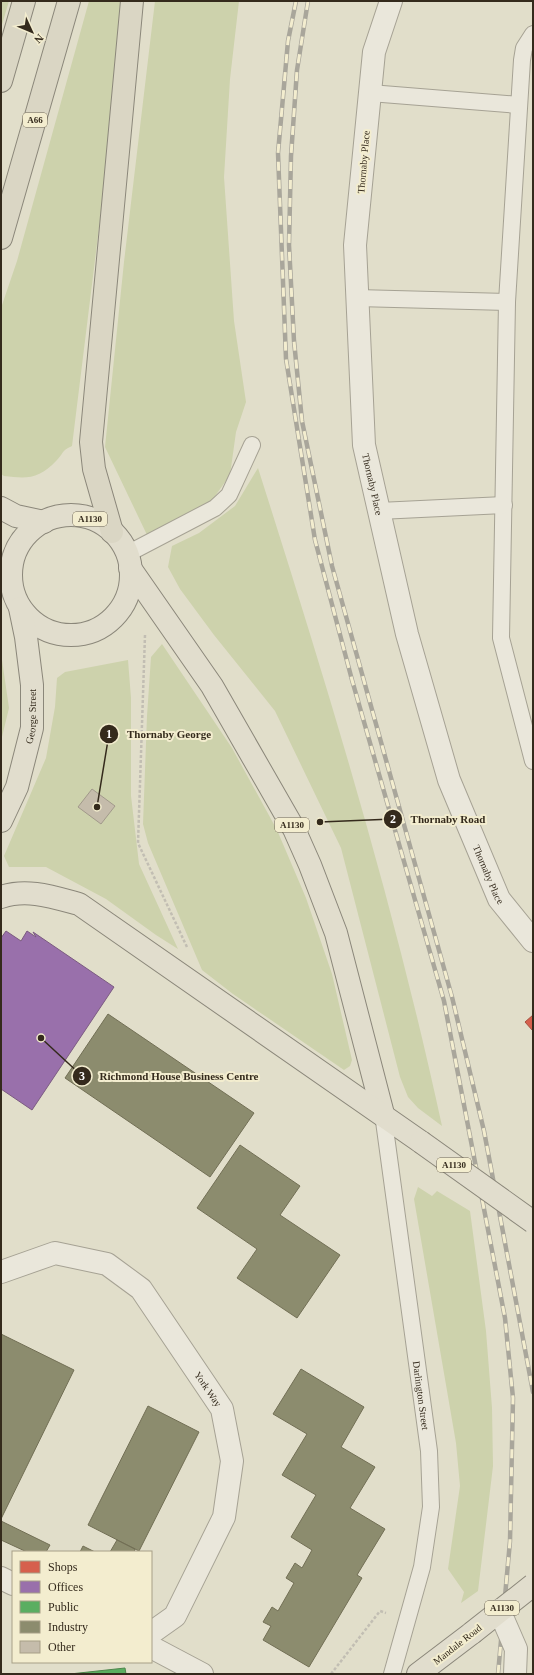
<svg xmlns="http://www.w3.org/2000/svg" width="534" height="1675" viewBox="0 0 534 1675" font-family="Georgia,serif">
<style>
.green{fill:#cdd2ac;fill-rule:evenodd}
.shops{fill:#d6604d;stroke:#a5503e}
.offices{fill:#9970ab;stroke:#7b5b80}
.public{fill:#5aae61;stroke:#4f864c}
.industry{fill:#8c8c6e;stroke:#726f55}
.building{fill:#c5bcab;stroke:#a1998a}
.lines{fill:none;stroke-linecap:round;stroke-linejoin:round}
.service-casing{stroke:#a6a294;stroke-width:18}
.minor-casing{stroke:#a6a294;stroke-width:24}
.primary-casing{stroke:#8b877a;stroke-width:24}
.trunk-casing{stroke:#8b877a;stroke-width:24}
.path{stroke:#c2beb3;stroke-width:2.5;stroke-dasharray:3 2;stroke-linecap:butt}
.service{stroke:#eae7db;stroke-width:16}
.minor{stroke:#eae7db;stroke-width:22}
.primary{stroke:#e1ddcd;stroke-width:22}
.trunk{stroke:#dad6c4;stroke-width:22}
.rail-casing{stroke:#a9a69b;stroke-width:4.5}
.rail{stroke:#f3edcf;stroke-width:3;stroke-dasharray:9;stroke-linecap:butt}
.minor-bridge-casing{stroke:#a6a294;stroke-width:24;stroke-linecap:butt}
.primary-bridge-casing{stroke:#8b877a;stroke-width:24;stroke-linecap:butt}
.minor-bridge{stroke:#eae7db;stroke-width:22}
.primary-bridge{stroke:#e1ddcd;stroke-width:22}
.labels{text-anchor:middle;stroke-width:4;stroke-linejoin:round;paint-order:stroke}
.shield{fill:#f3edcf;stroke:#6d6452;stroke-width:1}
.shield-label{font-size:9px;font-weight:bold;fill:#342a1c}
.street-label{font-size:10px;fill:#342a1c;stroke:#f3edcf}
.leader{fill:none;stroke:#342a1c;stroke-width:1.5}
.callout-dot{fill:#342a1c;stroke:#f3edcf;stroke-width:1.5}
.mark-label{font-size:12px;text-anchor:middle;font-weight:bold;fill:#fff}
.callout-label{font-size:11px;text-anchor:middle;font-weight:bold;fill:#342a1c;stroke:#f3edcf;stroke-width:4;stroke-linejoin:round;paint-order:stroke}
</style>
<rect width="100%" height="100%" fill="#e1deca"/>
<!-- green -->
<path class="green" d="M1,1h8l-8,27z
M89,1h38l-55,445c-11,5 -8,7 -15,14 -18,19 -29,19 -53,16l-3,-2v-166l16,-47z
M155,1h84l-9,78 -6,98 10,144 12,81 -10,30 -6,43 -22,31 -60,31 -43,-90 19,-185z
M258,468c69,217 136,435 184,658l-24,-18 -10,-11 -8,-20 -59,-229 -66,-137 -61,-76 -34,-46 -12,-22 4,-21 27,-13 36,-27z
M162,644l70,104 45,82 29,68 26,76 20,86 -2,6 -6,4 -111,-76 -31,-24 -54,-127 -5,-19 4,-108 4,-59z
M1,653l8,55 -8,33z
M128,660l3,38v98l8,68 39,85 -22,-14 -50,-36 -60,-32h-37l-5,-11 42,-98 9,-51 2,-29 8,-6zM92,789l23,17 -14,18 -22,-17z
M418,1187l14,9 5,-5 33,20 16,120 6,77 1,58 -15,125 -17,12 3,-11 -16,-23 12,-83 -4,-43 -42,-244z"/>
<!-- shops -->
<path class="shops" d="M533,1015v16l-8,-9z"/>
<!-- offices -->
<path class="offices" d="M6,931l15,10 6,-10 9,6 -3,-5 81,55 -82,123 -31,-21v-151z"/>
<!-- public -->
<path class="public" d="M125,1668l1,6h-56z"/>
<!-- industry -->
<path class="industry" d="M108,1014l146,99 -44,64 -145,-99z
M240,1145l60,41 -20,29 60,40 -43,63 -60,-40 20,-29 -60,-41z
M1,1334l73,36 -73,149z
M301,1369l63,38 -23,40 34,20 -25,41 35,21 -28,46 5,3 -53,89 -46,-27 8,-14 -8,-4 9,-15 6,4 16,-28 -8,-5 9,-15 7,5 10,-18 -21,-13 25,-42 -34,-20 25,-41 -34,-20z
M148,1406l51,26 -60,119 -51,-26z
M1,1521l49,24 -4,7h-19l-26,-12z
M117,1540l18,9 -1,3h-24z
M83,1546l12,6h-15z"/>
<!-- building -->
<path class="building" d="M92,789l23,17 -14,18 -23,-17z"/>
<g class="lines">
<defs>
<g id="service">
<path d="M533,34l-9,14 -2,12 -15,242 -6,336 32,123"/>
<path d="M370,93l149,12"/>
<path d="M357,298l150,4"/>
<path d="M379,511l125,-6"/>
<path d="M127,554l88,-46 14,-13 23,-50"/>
<path id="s1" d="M383,1114l46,337 2,56 -9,60 -30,107"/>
</g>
<g id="minor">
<path id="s2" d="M391,1l-17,51 -19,193 9,200 43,189 42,146 50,119 34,42"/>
<path id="s3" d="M1,1272l54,-19 52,11 34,25 81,120 10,52 -8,56 -49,99 -24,17"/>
<path d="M1,1578l12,6"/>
<path d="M151,1647l51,27"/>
</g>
<g id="primary">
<path d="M1,508l15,8 28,6"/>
<circle cx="71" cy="575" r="60"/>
<path d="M130,568l82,118 82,143 16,36 26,68 47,181"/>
<path id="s4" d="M1,821l16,-34 15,-59v-43l-6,-48 -6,-29"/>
<path d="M1,897c26,-9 52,0 78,7l342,238"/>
<path d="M418,1674l54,-41"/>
</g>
<path id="trunk" d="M1,81l23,-80
M1,238l68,-237
M112,532l-18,-63 -3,-27 41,-441"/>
</defs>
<!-- service casing -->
<use href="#service" class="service-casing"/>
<!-- minor casing -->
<use href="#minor" class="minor-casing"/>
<!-- primary casing -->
<use href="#primary" class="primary-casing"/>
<!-- trunk casing -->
<use href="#trunk" class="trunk-casing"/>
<!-- path -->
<path class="path" d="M145,635l-7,208 49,104
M331,1674l49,-63 6,2"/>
<!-- service -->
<use href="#service" class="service"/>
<!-- minor -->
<use href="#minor" class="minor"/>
<!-- primary -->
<use href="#primary" class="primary"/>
<!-- trunk -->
<use href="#trunk" class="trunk"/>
<defs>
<path id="rail" d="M296,1l-8,40 -10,112 8,206 29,181 37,140 92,321 61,317 8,80 -3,143 -12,133
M308,1l-11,69 -6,86 -2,89 5,96 8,80 30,145 120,431 32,134 49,261"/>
</defs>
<!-- rail casing -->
<use href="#rail" class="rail-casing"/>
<!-- rail -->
<use href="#rail" class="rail"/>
<defs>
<path id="minor-bridge" d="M499,1610l17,39 -1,25"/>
<path id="primary-bridge" d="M421,1142l112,80
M472,1633l61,-48"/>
</defs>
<!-- minor-bridge casing -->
<use href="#minor-bridge" class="minor-bridge-casing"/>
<!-- primary-bridge casing -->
<use href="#primary-bridge" class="primary-bridge-casing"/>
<!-- minor-bridge -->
<use href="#minor-bridge" class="minor-bridge"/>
<!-- primary-bridge -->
<use href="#primary-bridge" class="primary-bridge"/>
</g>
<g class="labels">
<!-- shield labels -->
<g class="shield">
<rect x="23" y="113" width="24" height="14" rx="3"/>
<rect x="73" y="512" width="34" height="14" rx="3"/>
<rect x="275" y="818" width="34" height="14" rx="3"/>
<rect x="437" y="1158" width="34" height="14" rx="3"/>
<rect x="485" y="1601" width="34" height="14" rx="3"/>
</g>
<g class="shield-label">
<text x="35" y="123">A66</text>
<text x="90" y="522">A1130</text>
<text x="292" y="828">A1130</text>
<text x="454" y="1168">A1130</text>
<text x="502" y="1611">A1130</text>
</g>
<!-- street labels -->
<g class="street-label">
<text transform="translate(363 162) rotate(-85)" y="4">Thornaby Place</text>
<text dy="4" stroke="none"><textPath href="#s2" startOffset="488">Thornaby Place</textPath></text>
<text dy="4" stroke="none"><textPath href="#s4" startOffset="110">George Street</textPath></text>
<text dy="4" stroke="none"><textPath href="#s2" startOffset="896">Thornaby Place</textPath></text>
<text dy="4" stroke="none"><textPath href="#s3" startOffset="273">York Way</textPath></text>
<text dy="4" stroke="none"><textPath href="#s1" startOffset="284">Darlington Street</textPath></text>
<text transform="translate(457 1644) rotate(-38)" y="4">Mandale Road</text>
</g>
</g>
<!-- callouts -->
<path class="leader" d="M97 807L109 734M320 822L393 819M41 1038L82 1076"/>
<g class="callout-dot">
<circle cx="97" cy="807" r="4"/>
<circle cx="320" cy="822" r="4"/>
<circle cx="41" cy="1038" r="4"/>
<circle cx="109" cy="734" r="10"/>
<circle cx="393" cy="819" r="10"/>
<circle cx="82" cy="1076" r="10"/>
</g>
<g class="mark-label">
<text x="109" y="738">1</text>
<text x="393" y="823">2</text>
<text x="82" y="1080">3</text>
</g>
<g class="callout-label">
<text x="169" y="738">Thornaby George</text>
<text x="448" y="823">Thornaby Road</text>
<text x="179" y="1080">Richmond House Business Centre</text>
</g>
<!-- border -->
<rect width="534" height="1675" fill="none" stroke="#342a1c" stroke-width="4"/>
<!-- legend -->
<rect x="12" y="1551" width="140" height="112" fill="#f3edcf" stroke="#a79f87"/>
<rect x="20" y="1561" width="20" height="12" fill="#d6604d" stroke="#a79f87"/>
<text x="48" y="1571" font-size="12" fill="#342a1c">Shops</text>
<rect x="20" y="1581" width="20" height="12" fill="#9970ab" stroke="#a79f87"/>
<text x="48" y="1591" font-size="12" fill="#342a1c">Offices</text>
<rect x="20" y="1601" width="20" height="12" fill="#5aae61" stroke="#a79f87"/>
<text x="48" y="1611" font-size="12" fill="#342a1c">Public</text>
<rect x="20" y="1621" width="20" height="12" fill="#8c8c6e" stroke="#a79f87"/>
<text x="48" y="1631" font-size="12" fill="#342a1c">Industry</text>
<rect x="20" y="1641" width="20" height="12" fill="#c5bcab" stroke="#a79f87"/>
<text x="48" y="1651" font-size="12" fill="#342a1c">Other</text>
<!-- north arrow -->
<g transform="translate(32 32) rotate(134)" stroke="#f3edcf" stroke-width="3" paint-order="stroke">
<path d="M0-3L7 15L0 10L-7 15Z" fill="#342a1c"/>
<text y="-6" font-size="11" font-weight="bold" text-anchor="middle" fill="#342a1c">N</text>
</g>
</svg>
